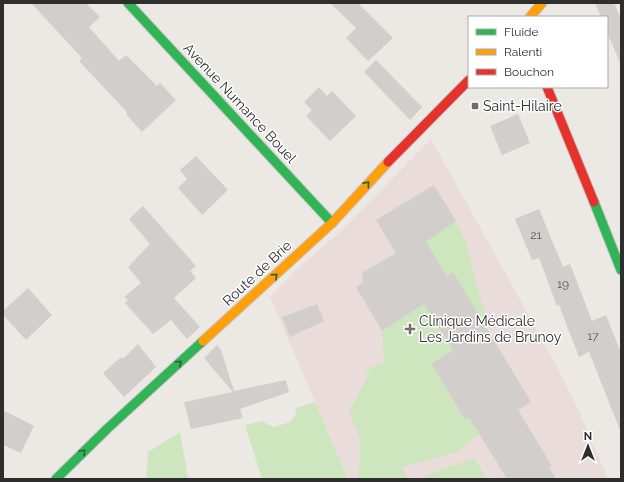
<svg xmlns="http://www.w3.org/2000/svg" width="624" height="482" viewBox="0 0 624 482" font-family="Raleway,sans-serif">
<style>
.medical{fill:#e9dcdb}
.green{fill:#cee6be}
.building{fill:#d1cecb}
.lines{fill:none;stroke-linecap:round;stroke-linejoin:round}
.fast-casing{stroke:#c5c4c5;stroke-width:11}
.slow-casing{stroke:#c5c4c5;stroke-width:11}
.jam-casing{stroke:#c5c4c5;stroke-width:11}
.fast{stroke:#30b455;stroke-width:9}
.slow{stroke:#ff9f0a;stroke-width:9}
.jam{stroke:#e5322d;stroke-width:9}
.oneway{stroke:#2f5d3c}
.poi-dot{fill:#706f6e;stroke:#fff;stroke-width:1.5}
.labels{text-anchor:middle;stroke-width:3;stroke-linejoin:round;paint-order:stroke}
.number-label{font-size:12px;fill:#585857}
.street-label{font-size:14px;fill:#2e2e2e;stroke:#fff}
.poi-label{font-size:14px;fill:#2e2e2e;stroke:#fff;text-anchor:start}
</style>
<rect width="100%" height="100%" fill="#ece8e4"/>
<!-- medical -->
<path class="medical" d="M431,139l123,222 24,48 30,70h-260l-78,-182 26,-27 44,-38z"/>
<!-- green -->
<path class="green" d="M456,221l9,18 9,36 13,44v10l-34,-56 -6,3 -21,-34z
M424,304l29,46 -22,14 34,55 22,-14 10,17 -30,21 -7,8 -58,16 6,12h-50l3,-38 -12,-28 20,-39 -5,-4 20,-7 -2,-32z
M315,402l33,77h-86l-17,-54 18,-4 5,4 6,2 16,-5 5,-6 1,-8z
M180,432l8,47h-42l2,-27z
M474,458l13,21h-66l6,-4z"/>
<!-- building -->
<path class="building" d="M31,3h55l14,14 -11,10 30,34 7,-6 31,31 3,-3 16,17 -34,32 -16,-18 1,-2 -48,-51 3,-3z
M330,3h28l35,35 -25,23 -22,-23 10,-10z
M595,3h19l7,16v46l-14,-33v-15h-6z
M376,60l46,47 -12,13 -46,-48z
M319,87l8,9 5,-5 24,25 -26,25 -24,-25 6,-6 -8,-8z
M518,114l12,29 -28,12 -12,-29z
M196,156l32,34 -26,25 -24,-27 9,-9 -7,-9z
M434,185l22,36 -30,21 21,34 6,-4 78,130 -13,8 34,56 -3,1 7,12h-49l-38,-62 -4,2 -34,-55 22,-14 -29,-46 -42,27 -26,-44 7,-5 -1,-9 34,-20 -20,-33z
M143,206l53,60 -6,5 6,7 -22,20 26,29 -13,12 -16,-19 -18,14 -28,-31 3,-3 -4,-3 17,-14 -13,-16 22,-23 -21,-25z
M539,209l24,58 7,-3 22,57 14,-6 15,38v77h-1l-31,-78 -10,5 -20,-52 -2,1 -18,-48 -7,2 -17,-41z
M28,288l24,27 -26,25 -23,-25v-4z
M317,304l7,17 -34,16 -8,-20z
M138,344l18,23 -32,30 -21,-24 18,-16 2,2z
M217,345l4,5 13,41 52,-11 3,12 -49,17 3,9 -52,11 -7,-27 49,-10 -29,-34z
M3,410l31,16 -13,27 -18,-8z"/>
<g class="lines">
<defs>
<path id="fast" d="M128,3l204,220
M594,202l27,68
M56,479l52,-51 95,-87"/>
<path id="slow" d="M530,17l12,-14
M203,341l129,-118 56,-61"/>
<path id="jam" d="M547,87l47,115
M388,162l81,-82"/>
</defs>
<!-- fast casing -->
<use href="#fast" class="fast-casing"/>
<!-- slow casing -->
<use href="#slow" class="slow-casing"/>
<!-- jam casing -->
<use href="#jam" class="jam-casing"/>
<!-- fast -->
<use href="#fast" class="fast"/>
<!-- slow -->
<use href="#slow" class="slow"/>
<!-- jam -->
<use href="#jam" class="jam"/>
</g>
<!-- one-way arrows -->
<defs><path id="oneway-chevron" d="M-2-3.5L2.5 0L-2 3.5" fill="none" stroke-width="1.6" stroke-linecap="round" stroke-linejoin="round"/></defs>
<g class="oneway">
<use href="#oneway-chevron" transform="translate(367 184) rotate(-48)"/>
<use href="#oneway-chevron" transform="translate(275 276) rotate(-42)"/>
<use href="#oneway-chevron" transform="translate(179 363) rotate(-42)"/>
<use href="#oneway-chevron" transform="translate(83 452) rotate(-45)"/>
</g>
<!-- markers -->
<g class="poi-dot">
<rect x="471" y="102" width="8" height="8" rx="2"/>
<path d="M408 323h4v4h4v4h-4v4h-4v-4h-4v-4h4z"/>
</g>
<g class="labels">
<!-- number labels -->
<g class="number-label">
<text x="536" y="239">21</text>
<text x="563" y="288">19</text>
<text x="593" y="340">17</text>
</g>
<!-- street labels -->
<g class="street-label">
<text transform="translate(240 103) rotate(47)" y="5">Avenue Numance Bouel</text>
<text transform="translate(257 273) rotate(-43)" y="5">Route de Brie</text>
</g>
<!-- poi labels -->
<g class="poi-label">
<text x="483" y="111">Saint-Hilaire</text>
<text x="419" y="326">Clinique Médicale<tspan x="419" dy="16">Les Jardins de Brunoy</tspan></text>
</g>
</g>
<!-- border -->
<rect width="624" height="482" fill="none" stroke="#2e2e2e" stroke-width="8"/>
<!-- legend -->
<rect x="468" y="16" width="140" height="72" fill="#ffffff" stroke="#ababab"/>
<rect x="476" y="29" width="20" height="6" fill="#30b455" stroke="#ababab"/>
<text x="504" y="36" font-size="12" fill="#2e2e2e">Fluide</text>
<rect x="476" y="49" width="20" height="6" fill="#ff9f0a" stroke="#ababab"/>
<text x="504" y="56" font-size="12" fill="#2e2e2e">Ralenti</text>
<rect x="476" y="69" width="20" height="6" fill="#e5322d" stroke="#ababab"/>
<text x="504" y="76" font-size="12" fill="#2e2e2e">Bouchon</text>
<!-- north arrow -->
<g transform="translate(588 446)" stroke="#ffffff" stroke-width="3" paint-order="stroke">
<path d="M0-3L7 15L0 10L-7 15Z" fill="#2e2e2e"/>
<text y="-6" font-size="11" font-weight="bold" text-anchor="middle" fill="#2e2e2e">N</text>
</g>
</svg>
